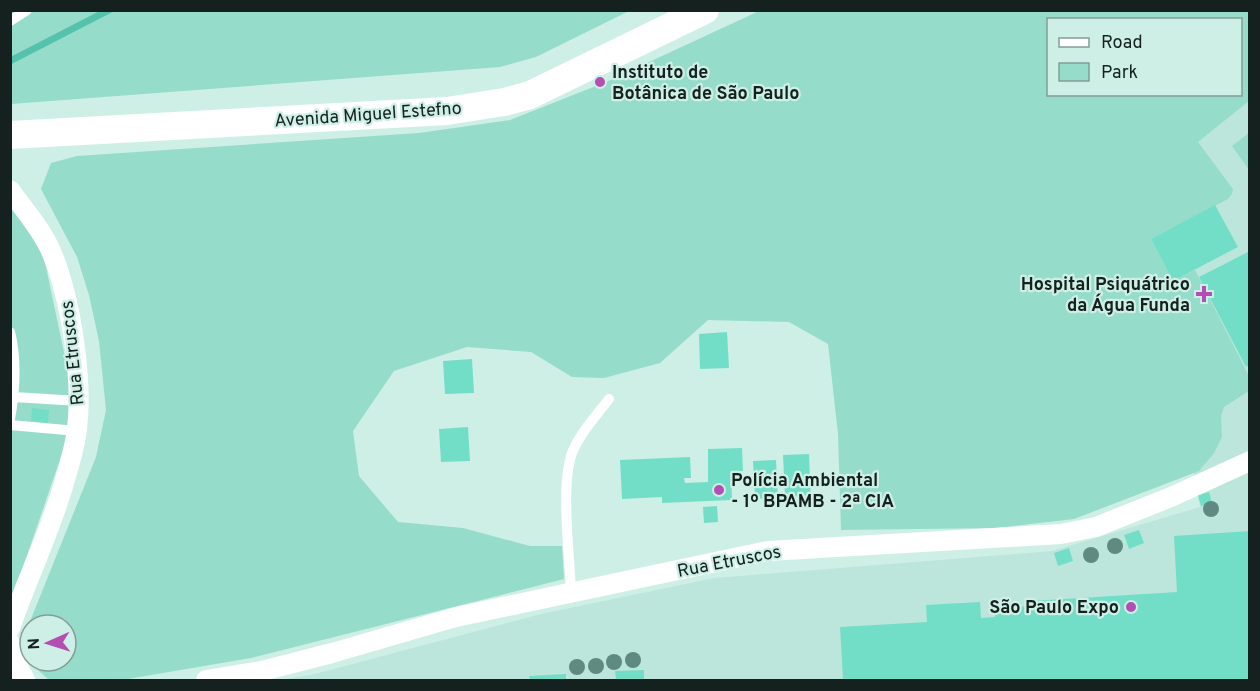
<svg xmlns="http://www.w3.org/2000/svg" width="1260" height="691" viewBox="0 0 1260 691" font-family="Overpass,sans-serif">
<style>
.built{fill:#bce6db}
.green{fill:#96dccb;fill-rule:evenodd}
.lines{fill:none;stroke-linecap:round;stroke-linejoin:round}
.stream{stroke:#55c2ab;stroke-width:7}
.building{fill:#73dec7}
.service{stroke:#fff;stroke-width:10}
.minor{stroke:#fff;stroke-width:20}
.secondary{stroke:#fff;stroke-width:28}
.tree{fill:#5f8a81}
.poi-dot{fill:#b34eb3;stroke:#ceefe6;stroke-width:2}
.labels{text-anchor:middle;stroke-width:4.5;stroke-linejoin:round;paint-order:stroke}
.poi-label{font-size:18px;font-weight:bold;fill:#15211e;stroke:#ceefe6;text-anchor:start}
.street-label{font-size:18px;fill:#15211e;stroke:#ceefe6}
</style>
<rect width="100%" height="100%" fill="#ceefe6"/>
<!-- built -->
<path class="built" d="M1249,11v669h-967l33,-6 226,-60 173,-36 338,-27 148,-44 -79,-412 119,-1v-74z"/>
<!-- green -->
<path class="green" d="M10,11h619l-93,46 -36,10 -489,37z
M759,11h490v90l-51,41 35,47 -1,5 -4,5 -77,40 22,42 22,-11 54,106v15l-25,16 -3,9 1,21 -8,16 -15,18 -125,48 -78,9 -155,2 -3,-96 -10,-90 -39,-22 -81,-2 -48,43 -56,15 -32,-1 -41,-25 -64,-5 -73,24 -41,60 6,45 39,46 65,6 67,18h32l2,33 -313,79 -129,22h-73l-10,-9 -5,-10h32v-36h-36v21l-1,-22 67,-167 10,-47 -7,-69 -10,-46 -12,-38 -36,-68 10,-26 26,-7 342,-23 91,-13 96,-38zM1048,20h192v74h-192z
M1249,133v37l-17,-24z
M10,199l33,54 29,137 -7,55 -55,160z"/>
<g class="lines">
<!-- stream -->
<path class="stream" d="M10,61l99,-51"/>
</g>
<!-- building -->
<path class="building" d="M1215,205l23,42 -65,34 -22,-42z
M1250,251v113l-4,3 -47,-90z
M727,332l2,36 -29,1 -1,-35z
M472,359l2,34 -29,1 -2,-33z
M32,408l17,2 -1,13 -17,-2z
M468,427l2,34 -29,1 -2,-33z
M742,448l1,23h-12l1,29 -70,3v-6l-40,2 -2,-39 70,-3 1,21h-7l1,5 23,-1v-33z
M809,454l2,50h-10l-1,-8 -15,1 -2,-42z
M776,460l2,38 -23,1 -2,-38z
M1209,492l3,11 -11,3 -3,-11z
M717,506l1,16 -14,1 -1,-16z
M1139,530l5,13 -15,6 -5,-14z
M1250,531v149h-407l-3,-53 87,-5 -1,-17 54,-3 1,16 14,-1 -1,-9 38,-2v-5l145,-9 -3,-56z
M1069,548l4,13 -15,5 -4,-13z
M644,670v10h-28l-1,-9z
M566,674v6h-36l-1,-4z"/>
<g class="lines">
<!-- service -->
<path class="service" d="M10,21l17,-11
M10,332c7,28 5,59 0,87
M14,397l65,4
M10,425l67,6
M571,593c-1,-37 -11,-106 1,-140 8,-20 24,-37 37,-54"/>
<!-- minor -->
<path class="minor" d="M10,190c14,20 31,38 41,61 20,47 32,128 26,178 -2,18 -8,37 -13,54 -14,49 -37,96 -54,145
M10,643l6,20 9,17
M206,680l56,-9 70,-18 124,-36 312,-66 293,-17 35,-7 75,-30 79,-36"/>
<!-- secondary -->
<path class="secondary" d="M10,135l437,-24 57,-9 26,-7 175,-85"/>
</g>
<!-- trees -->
<g class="tree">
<circle cx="1211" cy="509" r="8"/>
<circle cx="1115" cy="546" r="8"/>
<circle cx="1091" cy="555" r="8"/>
<circle cx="633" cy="660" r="8"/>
<circle cx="614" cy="662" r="8"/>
<circle cx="596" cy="666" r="8"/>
<circle cx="577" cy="667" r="8"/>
</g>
<!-- markers -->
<g class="poi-dot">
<circle cx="600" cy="82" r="6"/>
<path d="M1201 285h6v6h6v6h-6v6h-6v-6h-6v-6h6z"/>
<circle cx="719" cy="490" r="6"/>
<circle cx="1131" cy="607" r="6"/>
</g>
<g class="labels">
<!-- poi labels -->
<g class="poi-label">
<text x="612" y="78">Instituto de<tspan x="612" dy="21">Botânica de São Paulo</tspan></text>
<text x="1190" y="290" text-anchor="end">Hospital Psiquátrico<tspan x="1190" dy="21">da Água Funda</tspan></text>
<text x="731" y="486">Polícia Ambiental<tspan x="731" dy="21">- 1º BPAMB - 2ª CIA</tspan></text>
<text x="1119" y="613" text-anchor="end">São Paulo Expo</text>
</g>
<!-- street labels -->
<g class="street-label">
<text transform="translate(368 114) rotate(-4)" y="6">Avenida Miguel Estefno</text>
<text transform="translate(72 353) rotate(-96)" y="6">Rua Etruscos</text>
<text transform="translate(729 561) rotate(-11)" y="6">Rua Etruscos</text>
</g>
</g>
<!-- border -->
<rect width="1260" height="691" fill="none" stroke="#15211e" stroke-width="24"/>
<!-- legend -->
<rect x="1047" y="18" width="195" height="78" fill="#ceefe6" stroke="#849d96" stroke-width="1.5"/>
<rect x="1059" y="38" width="30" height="9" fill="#ffffff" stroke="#849d96" stroke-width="1.5"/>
<text x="1101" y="48" font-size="18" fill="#15211e">Road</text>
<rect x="1059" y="63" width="30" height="18" fill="#96dccb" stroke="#849d96" stroke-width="1.5"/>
<text x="1101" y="78" font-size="18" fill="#15211e">Park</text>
<!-- north arrow -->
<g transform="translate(48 643) rotate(267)"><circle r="28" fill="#ceefe6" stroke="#849d96" stroke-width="1.5"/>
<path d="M0-4.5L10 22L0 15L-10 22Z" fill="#b34eb3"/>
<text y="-9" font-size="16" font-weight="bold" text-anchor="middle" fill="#15211e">N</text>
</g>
</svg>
